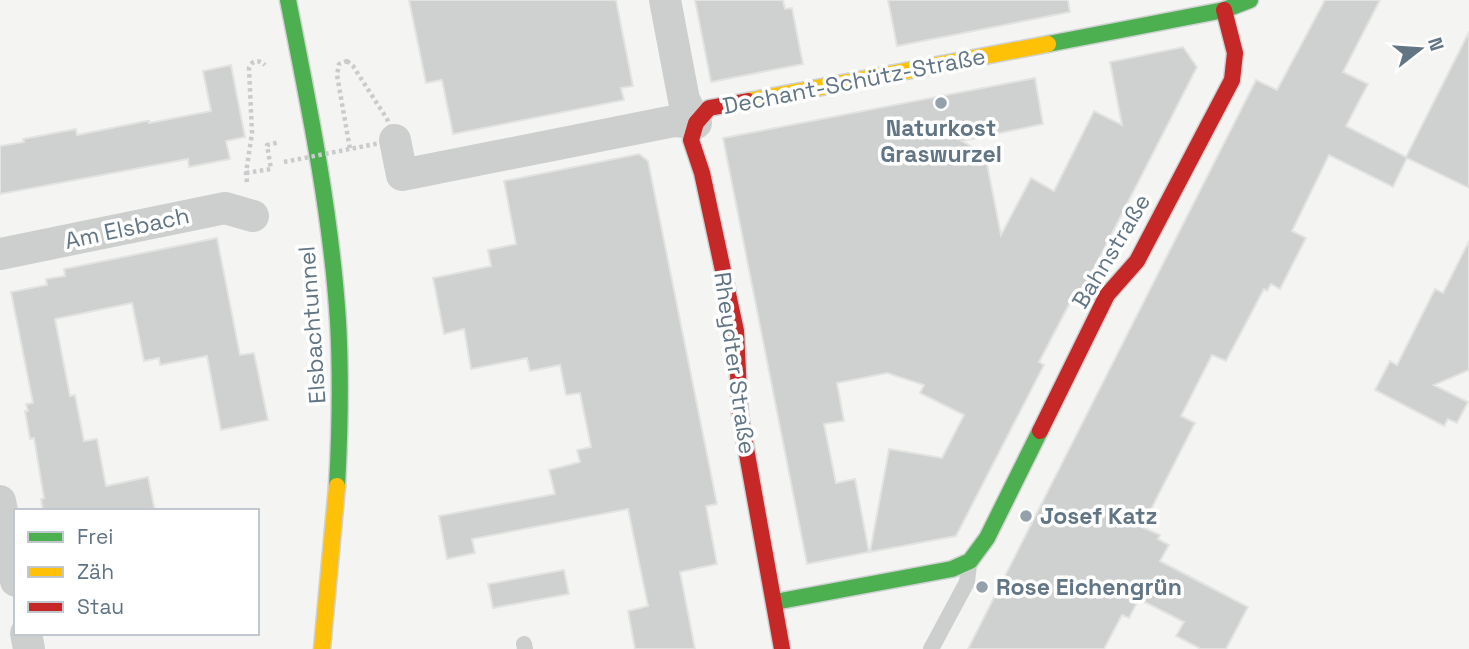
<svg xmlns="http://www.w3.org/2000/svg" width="1469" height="649" viewBox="0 0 1469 649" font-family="'Space Grotesk',sans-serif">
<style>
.building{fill:#cfd0d0;stroke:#e3e3e2;stroke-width:2}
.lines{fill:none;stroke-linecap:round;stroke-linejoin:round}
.fast-casing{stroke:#cfd1d2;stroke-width:19}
.slow-casing{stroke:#cfd1d2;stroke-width:19}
.jam-casing{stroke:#cfd1d2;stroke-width:19}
.path{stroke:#cacbcc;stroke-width:4.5;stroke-dasharray:3.5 3.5;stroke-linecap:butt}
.lane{stroke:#cdcfcf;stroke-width:16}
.street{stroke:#cdcfcf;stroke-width:32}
.fast{stroke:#4caf50;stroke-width:16}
.slow{stroke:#ffc107;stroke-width:16}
.jam{stroke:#c62828;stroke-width:16}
.path-bridge{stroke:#cacbcc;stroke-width:4.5;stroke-dasharray:3.5 3.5;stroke-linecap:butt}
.poi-dot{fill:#94a1ab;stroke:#fff;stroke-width:2.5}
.labels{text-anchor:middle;stroke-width:7;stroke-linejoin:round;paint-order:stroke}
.street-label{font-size:23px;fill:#617585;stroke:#fff}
.poi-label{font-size:23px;font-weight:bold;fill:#617585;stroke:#fff;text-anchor:start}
</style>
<rect width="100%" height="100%" fill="#f4f4f2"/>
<!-- building -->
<path class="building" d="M409,0h207l17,86 -12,2 3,12 -171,34 -11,-54 -16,3z
M695,0h88l2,9 7,-1 11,56 -92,18z
M888,0h180l2,12 -173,34z
M1325,0h55l-37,72 25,12 -22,42 60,31 63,-125v156l-62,-30 -14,29 -64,-32 -37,76 14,7 -26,51 -9,-5 -4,7 -3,-2 -38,72 -14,-6 -31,61 14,7 -53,104 18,8 -2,4 11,6 -9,16 88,46 -22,42h-25l-25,-13 8,-14 -45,-23 -10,19 -7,-3 -18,34h-136l288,-569 21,10z
M1183,47l14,20 -119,233 -5,-3 -34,65 5,3 -88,171 -86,16 19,-103 53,9 22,-43 -44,-22 4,-8 -37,-12 -50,10 7,38 -20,3 12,59 19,-4 14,73 -62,12 -84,-426 312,-60 8,46 -81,17 23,13 16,81 30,-57 23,13 40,-80 28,14 -12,-63z
M231,65l14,72 -19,4 4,18 -41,8 -1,-8 -188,35v-48l24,-4 -1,-3 53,-10 1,6 69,-14h3v2l62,-12 -8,-40z
M639,154l9,7 69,343 -11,2 11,58 -37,8 15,77h-60l-7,-38 20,-5 -20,-97 -156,30 3,14 -28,6 -8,-43 116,-22 -6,-24 31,-8 -3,-12 14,-3 -11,-54 -14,2 -6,-30 -30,6 -3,-13 -56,11 -7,-40 -20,5 -11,-56 58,-12 -3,-16 28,-6 -12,-63z
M217,238l23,117 14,-2 14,67 -47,10 -14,-74 -47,9 -1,-7 -15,3 -12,-58 -77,16 15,77 5,-1 9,46 13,-2 9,47 42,-9 7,34h-112l-2,-12 4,-1h-1l-10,-60 -4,1 -5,-28h3l-2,-7 7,-1 -22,-111 36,-7 -1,-6 19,-3 -1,-7z
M1469,241v129l-35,15 34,17 -11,21 -9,-4 -4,7 -69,-36 15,-29 7,4 38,-76 8,4z
M564,570l5,24 -76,14 -5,-24z"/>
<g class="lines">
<defs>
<path id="fast" d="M288,0c21,106 43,213 50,321 3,54 2,110 -1,165
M1048,44l176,-34 26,-10
M775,602l177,-33 18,-8 17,-23 53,-107"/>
<path id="slow" d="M748,101l300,-57
M322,649l15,-163"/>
<path id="jam" d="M748,101l-39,7 -13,15 -5,17 11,33 34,158 4,84 42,234
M1040,431l67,-136 30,-34 95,-181 3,-27 -11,-43"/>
</defs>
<!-- fast casing -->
<use href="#fast" class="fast-casing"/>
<!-- slow casing -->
<use href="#slow" class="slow-casing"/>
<!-- jam casing -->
<use href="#jam" class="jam-casing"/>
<!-- path -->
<path class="path" d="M347,61l6,5 34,53 8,21 -45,9 -13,-74 2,-11z
M246,173l25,-4 -4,-24 13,-3
M247,182l-1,-9 6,-40 -3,-65c3,-8 10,-9 16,-3"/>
<!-- lane -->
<path class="lane" d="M524,644l1,5
M931,649l36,-67 2,-18"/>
<!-- street -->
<path class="street" d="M665,0l19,100 12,23
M395,140l7,35 272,-54 22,2
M0,254l225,-46 28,8
M0,501l16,80
M26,633l3,16"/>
<!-- fast -->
<use href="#fast" class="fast"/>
<!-- slow -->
<use href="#slow" class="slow"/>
<!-- jam -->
<use href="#jam" class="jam"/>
<!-- path-bridge -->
<path class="path-bridge" d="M284,162l66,-13"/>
</g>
<!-- markers -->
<g class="poi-dot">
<circle cx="941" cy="103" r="7"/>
<circle cx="1026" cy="516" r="7"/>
<circle cx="982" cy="587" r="7"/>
</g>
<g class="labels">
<!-- street labels -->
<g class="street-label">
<text transform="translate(854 81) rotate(-11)" y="8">Dechant-Schütz-Straße</text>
<text transform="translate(127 228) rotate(-12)" y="8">Am Elsbach</text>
<text transform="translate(1111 251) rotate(-59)" y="8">Bahnstraße</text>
<text transform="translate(312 325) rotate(-94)" y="8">Elsbachtunnel</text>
<text transform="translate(735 363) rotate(82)" y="8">Rheydter Straße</text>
</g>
<!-- poi labels -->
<g class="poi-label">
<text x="941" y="136" text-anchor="middle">Naturkost<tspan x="941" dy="26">Graswurzel</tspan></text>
<text x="1040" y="524">Josef Katz</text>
<text x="996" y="595">Rose Eichengrün</text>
</g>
</g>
<!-- legend -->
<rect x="14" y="509" width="245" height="126" fill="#ffffff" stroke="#c0c8ce" stroke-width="2"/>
<rect x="28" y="532" width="35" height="10" fill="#4caf50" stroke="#c0c8ce" stroke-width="2"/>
<text x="77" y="544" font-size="21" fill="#617585">Frei</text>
<rect x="28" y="567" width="35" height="10" fill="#ffc107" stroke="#c0c8ce" stroke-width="2"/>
<text x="77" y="579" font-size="21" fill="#617585">Zäh</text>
<rect x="28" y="602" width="35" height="10" fill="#c62828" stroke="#c0c8ce" stroke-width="2"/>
<text x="77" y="614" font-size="21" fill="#617585">Stau</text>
<!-- north arrow -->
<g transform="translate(1420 49) rotate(73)" stroke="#ffffff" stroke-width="5" paint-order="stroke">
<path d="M0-5L12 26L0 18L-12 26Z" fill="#617585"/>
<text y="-10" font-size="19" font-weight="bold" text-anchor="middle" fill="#617585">N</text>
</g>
</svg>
